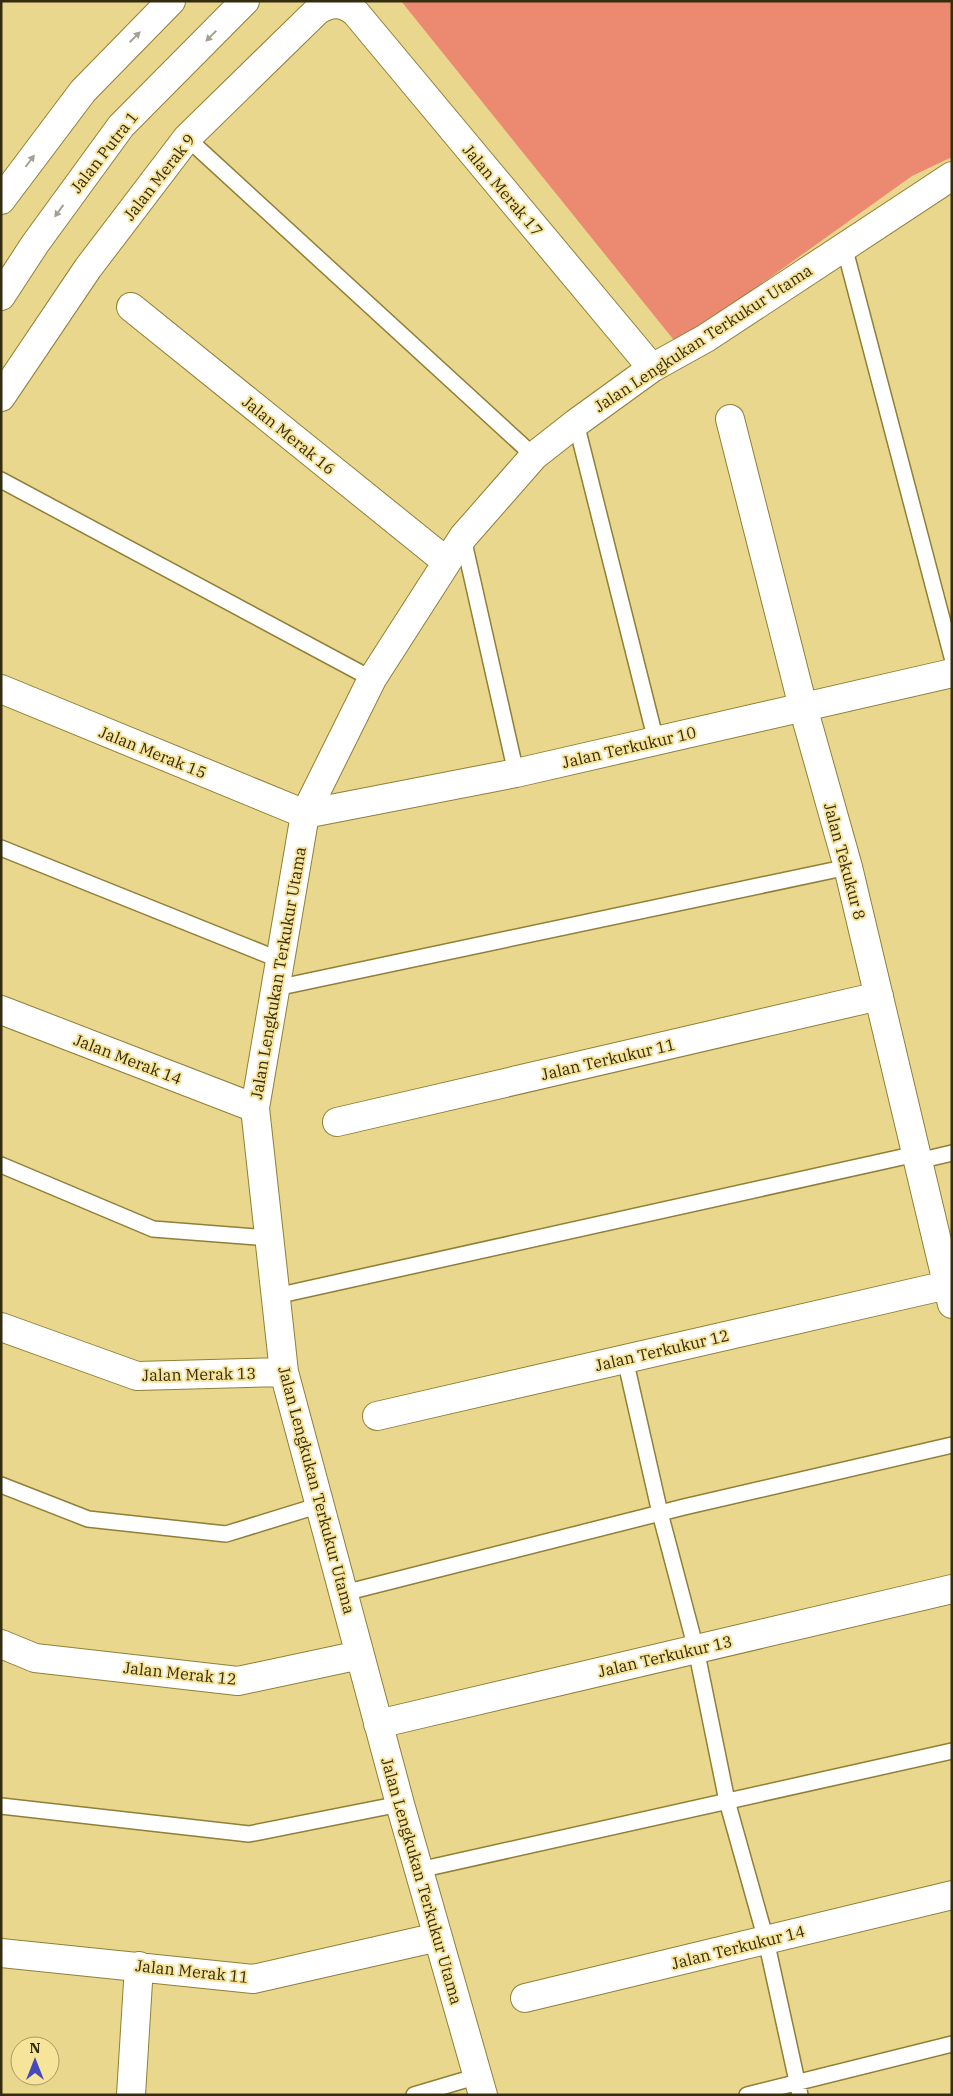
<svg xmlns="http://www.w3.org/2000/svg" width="953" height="2096" viewBox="0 0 953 2096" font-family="'IBM Plex Serif',serif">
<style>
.green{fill:#ec8a71}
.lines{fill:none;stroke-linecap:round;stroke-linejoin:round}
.lane-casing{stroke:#917f37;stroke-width:18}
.street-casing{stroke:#917f37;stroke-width:30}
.secondary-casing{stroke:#917f37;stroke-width:30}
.lane{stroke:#fff;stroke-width:15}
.street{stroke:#fff;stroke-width:28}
.secondary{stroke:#fff;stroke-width:28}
.oneway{fill:#a4a093}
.labels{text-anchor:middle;stroke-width:4;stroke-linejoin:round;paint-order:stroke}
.street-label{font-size:16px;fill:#342c0e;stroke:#f7e49b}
</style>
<rect width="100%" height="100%" fill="#ead78e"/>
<!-- green -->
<path class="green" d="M401,1h551v156l-40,19 -235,168z"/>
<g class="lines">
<defs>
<path id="lane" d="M187,138l347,318
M844,246l108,411
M576,423l80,318
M1,480l371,199
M463,538l53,235
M1,848l279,112
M276,988l572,-121
M918,1161l34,-8
M1,1165l152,64 116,9
M276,1296l640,-142
M625,1359l35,154 36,136 31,152 39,139 34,155
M1,1485l87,34 138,15 94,-29
M344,1593l340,-86 268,-62
M1,1806l248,28 151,-30
M419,1870l533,-119
M414,2095l64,-19
M747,2095l205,-51"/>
<path id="street" d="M131,307l316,255
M1,397l87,-129 99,-130 131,-128c14,-8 24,-8 37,2l297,356
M730,419l73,288 45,160 104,437
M1,689l304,125
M305,814l211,-41 436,-100
M1,1010l254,98
M337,1122l542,-126
M1,1327l136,49 147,-4
M377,1416l570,-131
M1,1644l34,14 203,23 122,-26
M378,1724l574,-135
M1,1953l252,26 185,-42
M525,1998l427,-103
M131,2095l8,-129
M483,2095l-83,-291 -116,-432 -29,-264 50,-294 67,-135 75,-117 16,-25 71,-81 42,-33 76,-55 54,-30 246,-162"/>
<path id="secondary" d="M1,200l82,-109 88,-90
M1,296l34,-52 86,-118 124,-125"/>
</defs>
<!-- lane casing -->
<use href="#lane" class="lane-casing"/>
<!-- street casing -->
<use href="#street" class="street-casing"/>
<!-- secondary casing -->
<use href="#secondary" class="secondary-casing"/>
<!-- lane -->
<use href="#lane" class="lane"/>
<!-- street -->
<use href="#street" class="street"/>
<!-- secondary -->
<use href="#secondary" class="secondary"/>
</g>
<!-- one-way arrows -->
<defs><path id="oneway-solid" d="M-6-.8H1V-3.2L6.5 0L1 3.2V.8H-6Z" transform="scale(1.25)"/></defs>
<g class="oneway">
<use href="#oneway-solid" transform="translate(211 36) rotate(135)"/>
<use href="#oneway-solid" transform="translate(135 37) rotate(-45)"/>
<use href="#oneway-solid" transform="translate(30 161) rotate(-53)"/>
<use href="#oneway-solid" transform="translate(59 211) rotate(126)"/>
</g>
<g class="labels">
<!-- street labels -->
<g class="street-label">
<text transform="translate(104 152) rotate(-52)" y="6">Jalan Putra 1</text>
<text transform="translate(159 177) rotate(-52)" y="6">Jalan Merak 9</text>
<text transform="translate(503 190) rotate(50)" y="6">Jalan Merak 17</text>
<text transform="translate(703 338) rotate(-33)" y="6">Jalan Lengkukan Terkukur Utama</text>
<text transform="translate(289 435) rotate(39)" y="6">Jalan Merak 16</text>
<text transform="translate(629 747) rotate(-13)" y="6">Jalan Terkukur 10</text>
<text transform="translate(153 752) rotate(22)" y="6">Jalan Merak 15</text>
<text transform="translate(845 861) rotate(75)" y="6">Jalan Tekukur 8</text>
<text transform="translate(278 973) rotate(-80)" y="6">Jalan Lengkukan Terkukur Utama</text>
<text transform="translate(128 1059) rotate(21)" y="6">Jalan Merak 14</text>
<text transform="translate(608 1059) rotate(-13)" y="6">Jalan Terkukur 11</text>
<text transform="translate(662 1350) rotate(-13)" y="6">Jalan Terkukur 12</text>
<text transform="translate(199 1374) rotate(-1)" y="6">Jalan Merak 13</text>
<text transform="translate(317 1490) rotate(75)" y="6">Jalan Lengkukan Terkukur Utama</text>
<text transform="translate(665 1656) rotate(-13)" y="6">Jalan Terkukur 13</text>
<text transform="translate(180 1673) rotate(6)" y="6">Jalan Merak 12</text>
<text transform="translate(422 1881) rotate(74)" y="6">Jalan Lengkukan Terkukur Utama</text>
<text transform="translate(738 1947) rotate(-14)" y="6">Jalan Terkukur 14</text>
<text transform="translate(192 1971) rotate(6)" y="6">Jalan Merak 11</text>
</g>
</g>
<!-- border -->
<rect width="953" height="2096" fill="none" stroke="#342c0e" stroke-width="5"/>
<!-- north arrow -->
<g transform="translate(35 2061)"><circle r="24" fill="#f7e49b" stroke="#a99a63"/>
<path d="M0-4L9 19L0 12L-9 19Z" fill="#4449be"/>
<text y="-8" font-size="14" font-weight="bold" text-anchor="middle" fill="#342c0e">N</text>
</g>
</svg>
